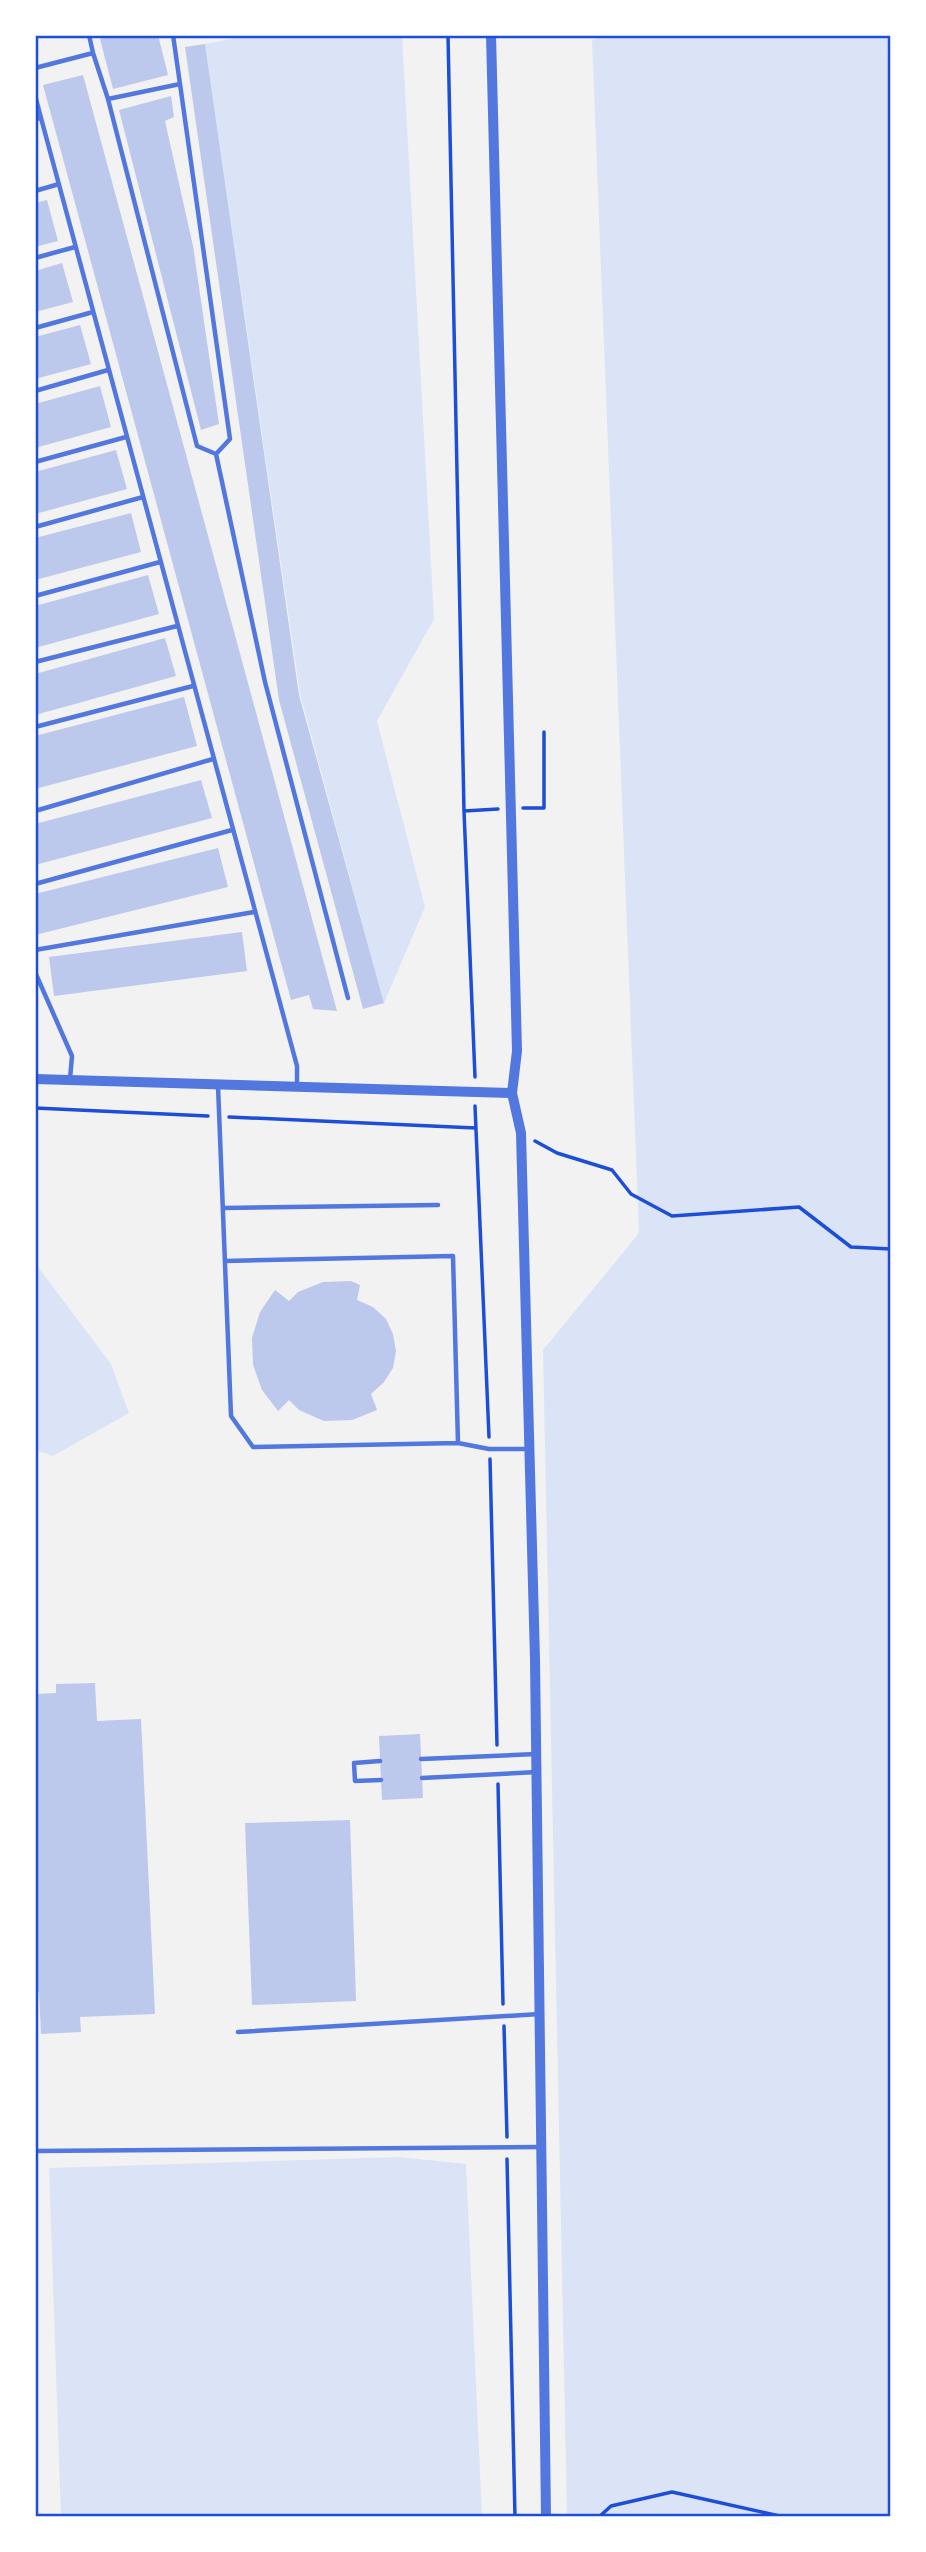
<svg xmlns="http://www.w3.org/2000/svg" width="926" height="2552" viewBox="0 0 926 2552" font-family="'Golos Text',sans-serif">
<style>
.green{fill:#dbe4f7}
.building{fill:#bdc9ec}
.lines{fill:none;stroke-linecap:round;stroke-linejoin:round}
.path{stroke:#1d4ed8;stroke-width:3.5}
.service{stroke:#5277de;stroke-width:4.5}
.tertiary{stroke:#5277de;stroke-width:10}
.neatline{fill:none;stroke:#1d4ed8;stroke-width:2.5}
</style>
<rect width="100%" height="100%" fill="#f2f2f2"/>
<!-- green -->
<path class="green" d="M251,35h151l32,584 -57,102 48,186 -41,96 -84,-309 -95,-650z
M610,35h281v2482h-324l-24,-1167 96,-117 -47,-1193z
M35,1263l76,101 18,49 -76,43 -18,-6z
M399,2157l67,7 16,353h-421l-12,-349z"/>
<!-- building -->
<path class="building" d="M115,35h43l10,40 -55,14 -13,-50z
M205,44l94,651 85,308 -21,6 -84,-309 -94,-653z
M83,75l254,936 -24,-2 -4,-14 -18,5 -248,-915z
M171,96l3,21 -9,4 28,125 26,178 -18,6 -82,-320z
M47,200l11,41 -23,6v-44z
M62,263l11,39 -38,10v-41z
M80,325l11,39 -56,15v-42z
M100,386l11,41 -76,21v-44z
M116,450l11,39 -92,25v-42z
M131,513l10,39 -106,28v-42z
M148,575l11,39 -124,34v-42z
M165,638l11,38 -141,39v-41z
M184,697l13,49 -162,43v-53z
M201,780l11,38 -177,47v-41z
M218,848l10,39 -193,48v-41z
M242,932l5,39 -193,25 -5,-39z
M351,1281l9,4 -3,15 16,7 13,12 7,15 3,17 -3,17 -9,14 -13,12 6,16 -25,10 -28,1 -25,-11 -10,-10 -11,11 -16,-21 -9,-25 -1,-27 8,-26 15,-22 14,11 9,-9 25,-10z
M95,1683l2,38 44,-2 14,295 -75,3 1,15 -40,2 -2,-42 -4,1v-299l21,-1v-9z
M420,1734l3,64 -41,2 -3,-64z
M350,1820l6,181 -104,4 -7,-182z"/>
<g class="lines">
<!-- path -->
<path class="path" d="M448,35l16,776 11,266
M523,808h21v-76
M464,811l34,-2
M475,1106l14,331
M35,1108l173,8
M229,1117l247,11
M535,1141l22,12 55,17 19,24 41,22 127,-9 52,40 40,2
M490,1459l7,286
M498,1784l5,220
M504,2026l3,111
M507,2159l8,358
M599,2517l12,-11 61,-14 112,25"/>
<!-- service -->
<path class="service" d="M89,35l4,18
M35,68l58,-15 15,46 72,-15 -7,-49
M35,95l6,23 -6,1
M108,99l89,347 19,8 14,-15 -50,-355
M41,118l256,948v21
M35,191l24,-7
M35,258l40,-11
M35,328l58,-16
M35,391l73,-21
M216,454l49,228 83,316
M35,462l91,-25
M35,527l108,-30
M35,596l125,-34
M35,662l142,-36
M35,727l158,-41
M35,811l178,-52
M35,884l197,-54
M35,950l219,-38
M35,972l37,84 -2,23
M218,1086l13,330 22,31 205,-4 -5,-187 -228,5
M223,1208l215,-3
M458,1443l31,6h38
M421,1759l115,-5
M380,1761l-26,2 1,18 26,-1
M422,1778l115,-6
M238,2032l302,-18
M35,2151l507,-4"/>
<!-- tertiary -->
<path class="tertiary" d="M491,35l26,1016 -5,42 9,40 14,527 11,857
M35,1079l477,14"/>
</g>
<!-- border -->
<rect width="926" height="2552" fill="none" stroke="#ffffff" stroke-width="74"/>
<rect x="37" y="37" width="852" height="2478" class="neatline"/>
</svg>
